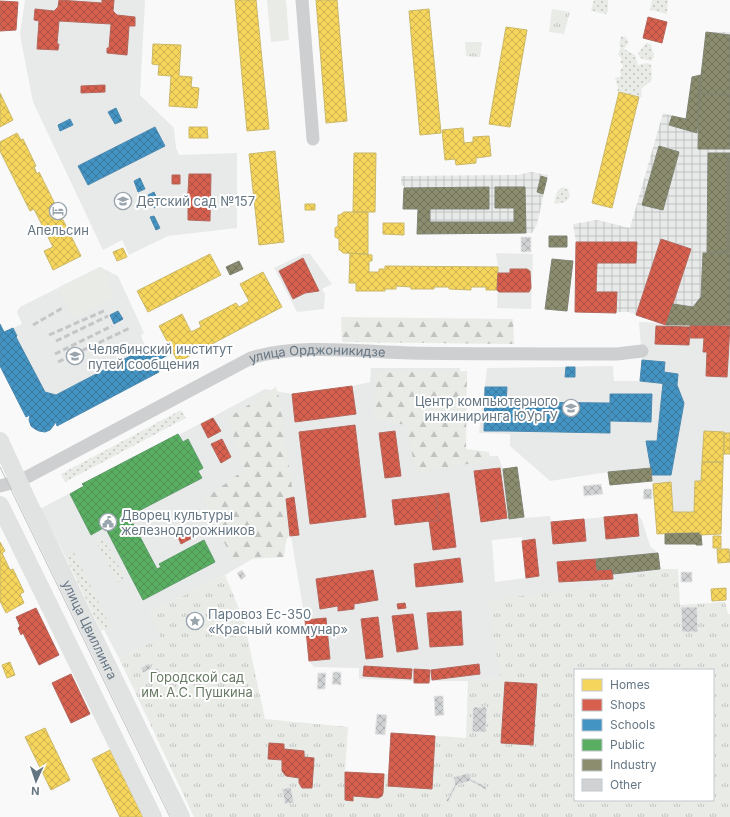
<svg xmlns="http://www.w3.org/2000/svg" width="730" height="817" viewBox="0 0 730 817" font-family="Inter,sans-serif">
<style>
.built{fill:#e8e9e9;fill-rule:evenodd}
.industrial{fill:url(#industrial-grid)}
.grass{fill:url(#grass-dots)}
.forest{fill:url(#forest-firs)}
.park{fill:url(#park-tufts);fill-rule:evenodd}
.garden{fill:#e8ebe6}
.homes{fill:url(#homes-cross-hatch);stroke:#cab868}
.shops{fill:url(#shops-cross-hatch);stroke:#b4675d}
.schools{fill:url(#schools-cross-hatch);stroke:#4d8ab0}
.public{fill:url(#public-cross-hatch);stroke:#5d9d6b}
.industry{fill:url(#industry-cross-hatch);stroke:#808574}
.building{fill:url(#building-cross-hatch);stroke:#e8e8e8}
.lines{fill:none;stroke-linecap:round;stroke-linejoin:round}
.street{stroke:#cecfd0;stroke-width:13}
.secondary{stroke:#e1e2e2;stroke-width:18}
.tram{stroke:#c3c5c6;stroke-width:1}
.rail{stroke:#c3c5c6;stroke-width:3;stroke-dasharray:6 3;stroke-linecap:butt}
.labels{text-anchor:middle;stroke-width:4;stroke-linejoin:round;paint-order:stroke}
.poi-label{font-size:13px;fill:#657683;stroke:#fff;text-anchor:start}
.street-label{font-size:13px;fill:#657683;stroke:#fff}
.park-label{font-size:13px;fill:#687a64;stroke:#fff}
</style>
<defs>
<pattern id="industrial-grid" width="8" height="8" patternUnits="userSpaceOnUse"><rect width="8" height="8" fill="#e8e9e9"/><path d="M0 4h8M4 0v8" fill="none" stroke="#c0c1c2"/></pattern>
<pattern id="grass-dots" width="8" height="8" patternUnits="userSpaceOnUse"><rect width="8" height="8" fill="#e8ebe6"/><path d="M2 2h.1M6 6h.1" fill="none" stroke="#c0c3c0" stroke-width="1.8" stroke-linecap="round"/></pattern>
<pattern id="forest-firs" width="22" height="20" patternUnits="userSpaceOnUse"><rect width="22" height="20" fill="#e8ebe6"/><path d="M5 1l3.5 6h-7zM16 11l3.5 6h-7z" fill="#c0c3c0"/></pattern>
<pattern id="park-tufts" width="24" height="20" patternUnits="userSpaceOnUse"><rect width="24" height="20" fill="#e8ebe6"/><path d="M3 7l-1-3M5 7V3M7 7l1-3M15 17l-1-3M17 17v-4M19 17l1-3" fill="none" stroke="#c0c3c0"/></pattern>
<pattern id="homes-cross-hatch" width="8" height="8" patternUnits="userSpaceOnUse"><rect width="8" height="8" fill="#f6d55c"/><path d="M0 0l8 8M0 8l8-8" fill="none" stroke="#cbb151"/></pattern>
<pattern id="shops-cross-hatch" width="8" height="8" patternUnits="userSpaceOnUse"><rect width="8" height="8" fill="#d6604d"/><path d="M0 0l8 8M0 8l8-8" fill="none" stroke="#a85144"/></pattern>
<pattern id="schools-cross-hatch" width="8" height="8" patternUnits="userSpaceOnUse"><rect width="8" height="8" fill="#4393c3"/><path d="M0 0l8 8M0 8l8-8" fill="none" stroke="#3a779c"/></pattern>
<pattern id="public-cross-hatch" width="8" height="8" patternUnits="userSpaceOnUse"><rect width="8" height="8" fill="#5aae61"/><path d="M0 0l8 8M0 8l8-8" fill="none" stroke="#4e9255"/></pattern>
<pattern id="industry-cross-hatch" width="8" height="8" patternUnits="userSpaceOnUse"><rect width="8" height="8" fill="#8c8c6e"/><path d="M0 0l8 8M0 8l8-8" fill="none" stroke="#70725c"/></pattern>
<pattern id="building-cross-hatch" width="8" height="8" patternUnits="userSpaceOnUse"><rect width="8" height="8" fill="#d0d2d3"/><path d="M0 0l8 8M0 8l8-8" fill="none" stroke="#acafb1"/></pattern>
</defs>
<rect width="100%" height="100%" fill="#f9f9f9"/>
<!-- built -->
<path class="built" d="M25,0h120l-5,95 34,33 2,20 3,7 58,-2v75l-69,8 -39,19 -7,-15 -19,10 -70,-148 -13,-67z
M496,253l37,1 -2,55 -34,-1 1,-41z
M303,254h7l22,30 -10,5 3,5 -1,15 -27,3 -23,-44z
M100,267l18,9 26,57 -3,2 4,11 14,26 -102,54 -1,-3 -3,5 -5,3 -6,1 -5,-2 -6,-4 -1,-11 -4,2 -26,-51v-42l5,8 17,-8 -5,-12 3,-5z
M639,322l91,4v128h-6l-3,80 -22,1v-2h-25l-17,1 -6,-66 -43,4 -58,9 -40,-35v-12l-31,-1 8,-65 126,-2 1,15h25l3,-21z
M371,368h89l3,89 35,-1 5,13 6,50 41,-3 1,6 86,-8 5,6 8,26 8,7 2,16 -75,19 -84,89 -33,4h-52l-57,-2v-11l-45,-1 -5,-6 -4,-41 -14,-84 -66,39 -75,37 11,25 -18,10 -24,11 -79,-149 225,-120 27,5 60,-8 18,-4zM522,537l4,41 -31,4 -3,-42z"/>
<!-- industrial -->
<path class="industrial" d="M706,32h24v294l-64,-1 -37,-13h-54l1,-70 -3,-18 24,-4 33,8 33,-115 23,6 6,-42 9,-2z
M531,172l17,3 -11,49 -5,9 -115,1 1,-25h-15l1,-23 -3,-1v-9l117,-1z"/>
<!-- grass -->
<path class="grass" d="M594,0h14v11l-2,3 -15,-3z
M652,0h16l-1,14 -17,-4z
M621,36l5,1 3,5 -5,7 11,6 3,10 8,-2 5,1 1,16 -11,9 1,8 -25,-6 1,-3 -3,-10 6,-2 -1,-5 3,-5 -3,-4 2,-3 -4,-5 3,-7 -2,-1z
M646,43l5,1 3,13 -3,4 -11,-3 -2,-5z
M563,187l5,2 2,8 -5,5 -10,2c-1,-6 2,-15 8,-17z
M181,410l5,8 -121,64 -4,-8z
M103,537l22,41 -7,4 -22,-41z
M73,551l37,75 -9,4 -36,-74z"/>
<!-- forest -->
<path class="forest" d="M341,317l172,2 1,25 -172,-2z
M467,371l-1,78 23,3 1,8 -74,13 -10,-48 -32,-6 1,-46z
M276,387l4,14 13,93 -9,63 -51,3 -30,-60 41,-30 -16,-52z"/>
<!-- park -->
<path class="park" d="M552,9l18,3 -6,22 -15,-2z
M465,42h17l-2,15 -14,-1z
M660,569h18l2,36 45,-3 3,12h2v203h-536l-75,-159 24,-11 17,-10 -10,-25 75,-37 19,46 21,98 83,8 -3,45 43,2 3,-41 75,5 2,-57 32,-4 -12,-77 97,-12zM575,670h138v130h-138z"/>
<!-- garden -->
<path class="garden" d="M267,0h19l3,40 -18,2z
M100,267l3,1 13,30 -42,20 -15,-31z"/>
<!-- homes -->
<path class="homes" d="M235,0h21l13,129 -22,2z
M316,0h21l10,121 -21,2z
M429,9l12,124 -21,2 -11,-124z
M506,27l21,3 -17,97 -21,-3z
M153,44l28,1 -2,31 13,1 -1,10 8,1 -2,20 -28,-2 2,-30 -13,-1 1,-10 -7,-1z
M619,92l20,5 -27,111 -20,-5z
M0,93l13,27 -13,7z
M189,127h18l1,11h-19z
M463,128l1,15 9,-1v-5l16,-1 2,20 -15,2v5l-20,2 -1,-6 -10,1 -3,-30z
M17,133l4,7 2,-1 13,27 -2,1 3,7 2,-2 42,84 -28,14 -9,-19 9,-4 -19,-38 -4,2 -30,-60v-9z
M275,151l9,91 -25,3 -10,-91z
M354,153h22l-1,59h-22z
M305,204h10v6h-10z
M344,212h24v42l-25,-1 -3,-3h-1v-11l-4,-2v-9l3,-2v-11h2z
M383,223h21v12l-21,-1z
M123,248l4,9 -10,4 -4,-9z
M350,253l22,2v6h-3v11h10v-3h6v-3l113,1 -1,23h-11v-3h-15v3l-22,-1v-2h-15v2h-23v-2l-15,-1v3h-11v2h-29v-8h-7z
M210,254l11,21 -73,37 -11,-21z
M263,272l19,35 -104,55 -19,-36 23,-12 9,18 10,-5 -2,-5 37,-19 3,4 10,-6 -9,-17z
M704,431l20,1 -1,30h-21z
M724,433h6v21h-6z
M702,462h21l-2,72 -22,1v-2h-24l-18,1 -4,-50 18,-2 2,30h21l1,-31h6z
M713,536h8v12h-8z
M0,542l5,9 -3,2 8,17 3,-1 11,23 -4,2 4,9 -18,10 -6,-12z
M717,549h12l1,13 -12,1z
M726,588v12l-14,1 -1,-12z
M10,662l5,13 -8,3 -5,-13z
M45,728l25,52 -19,10 -26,-53z
M110,750l33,67h-23l-28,-58z"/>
<!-- shops -->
<path class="shops" d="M59,0l43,3v-3h12l-1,11 4,4 18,2v9h-6l-2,29 -20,-2v-5h2l2,-24 -52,-3 -2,23h2l-1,6 -21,-1 2,-28 -5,-1 1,-11 19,2 4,-4z
M0,1l18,1 -2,28 -16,1z
M648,17l19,5 -5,21 -19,-5z
M105,85v7l-24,1v-7z
M189,174h22l-1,47 -22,-1v-19h-2l1,-8h1z
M172,175h8v9h-8z
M661,239l30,10 -25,76 -30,-10z
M576,242h61l-1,21h-39l-1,29h21l-1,21 -41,-1z
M303,258l16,33 -14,2 -12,6 -14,-28z
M510,269h17l3,2 1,17 -2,4h-30l-2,-2 1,-17h12z
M690,325l40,1 -3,51 -21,-1 1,-24h-4l1,-14h-14z
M656,326l34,1 -1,18 -34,-1z
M352,386l4,28 -61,8 -3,-28z
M213,418l8,13 -13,7 -7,-14z
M355,425l11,92 -56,7 -11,-92z
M395,431l6,45 -16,2 -6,-45z
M222,439l9,18 -10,6 -10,-19z
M500,468l7,50 -26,4 -7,-51z
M449,493l7,54 -23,3 -4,-29 10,-1 -3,-25z
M436,495l3,25 -44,5 -3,-25z
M294,497l5,38 -9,1 -4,-37z
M637,514l2,22 -33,3 -2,-22z
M584,519l2,22 -33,3 -2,-22z
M188,530l4,8 -11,6 -4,-9z
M535,539l4,37 -13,2 -4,-37z
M460,558l3,24 -47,5 -2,-23z
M596,559l1,11 15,-1 1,10 -54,3 -2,-20z
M373,570l5,30 -24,4v5l-16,2v-5l-18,3 -4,-30z
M405,603l1,5 -8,1 -1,-5z
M36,608l23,47 -20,10 -16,-32 -2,2 -3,-7 2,-2 -4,-9z
M461,611l2,34 -33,2 -3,-34z
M413,614l5,35 -21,3 -5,-36z
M378,617l5,40 -17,2 -5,-40z
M326,618l4,41 -21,2 -4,-41z
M479,664l1,10 -48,6 -1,-10z
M364,666l48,3 -1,10 -48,-3z
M414,669l16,1 -1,13h-15z
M71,674l19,40 -19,9 -19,-40z
M505,682l32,2 -4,61 -32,-2z
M391,733l44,3 -3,53 -44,-3z
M269,743l15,1v5l20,2v6l10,1 -2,30h-10l-3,-5v-5l-13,-2 -4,-5v-11l-14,-1z
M345,772l39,2 -1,19 -1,3 -4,2 -25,-2v5l-8,-1z"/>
<!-- schools -->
<path class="schools" d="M116,108l6,13 -7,3 -7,-12z
M70,119l3,6 -13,6 -2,-6z
M155,127l10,19 -77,39 -10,-19z
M140,178l5,11 -7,3 -4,-11z
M154,192l6,13 -6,3 -6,-13z
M154,216l6,12 -4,2 -6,-13z
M118,311l5,8 -9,5 -4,-9z
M0,324l4,8 9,-4 4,8 -1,1 29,55 11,3 82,-43v-2l7,-4 14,26 -102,54 -1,-4 -6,8 -5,2 -6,-1 -4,-2 -4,-3 -2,-6 1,-5 -4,2 -26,-51z
M168,344l5,8 -19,11 -5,-8z
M642,360l23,2 -1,10 14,2 -1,11 -37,-4z
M566,367h9v10h-10z
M663,383l14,2 7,18 -13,72h-19l-6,-34h11z
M485,387h22l-1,15h-1l-1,29h-20z
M610,394h42l-1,28 -41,-1z
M505,402l105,1v30l-106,-2z"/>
<!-- public -->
<path class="public" d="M178,434l5,8 5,-3 15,29 -5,3 4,7 -73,38 28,53 4,-2 -2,-3 45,-24 11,22 -72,38 -38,-73 -14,8 -21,-41 14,-8 -2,-2z"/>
<!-- industry -->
<path class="industry" d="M706,32l24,3v60l-31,-2z
M701,75l-4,58 -28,-8 3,-9 14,3 6,-42z
M699,93l31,2v54h-32z
M659,146l20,6 -16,58 -21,-5z
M708,153h20v100h-21z
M728,153h2v172h-64l7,-21 20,3 8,-10 2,-44h25z
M541,176l6,2 -4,16 -6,-2z
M489,187v22h-59v13h84v-14h-19v-21h30l1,46 -109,1 1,-25h-15l1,-21z
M549,236h18v11h-18z
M552,259l21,2 -6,50 -22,-2z
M239,261l4,8 -13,6 -4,-8z
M517,467l7,50 -15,2 -6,-50z
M651,468l1,13 -42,4 -2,-13z
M699,533v2h2l1,10h-6v-1h-31v-10z
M658,553l2,16 -47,5 -1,-5 -15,1 -1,-11z"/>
<!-- building -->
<path class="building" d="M521,237h10v15h-10z
M601,484l2,10 -19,2 -1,-10z
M644,489h8v10h-9z
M242,570l4,6 -5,4 -4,-7z
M681,572h11v10h-11z
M681,607h16l1,25h-16z
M149,663l3,5 -9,5 -2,-5z
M157,668l5,6 -6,4 -4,-6z
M333,672h8v13l-9,-1z
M318,673h8l-1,16h-8z
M434,696h9l1,19 -9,1z
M473,707h14l-1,25h-14z
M377,714l10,1 -2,20 -10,-1z
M469,773l2,6 16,8 -1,3 -16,-9 -13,4 -9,17 -2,-1 9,-17 -2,-7z
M291,787l3,16 -9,1 -3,-15z"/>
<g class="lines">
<!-- street -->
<g class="street">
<path d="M302,0l11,139"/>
<path id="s1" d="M0,486l19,-5 10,-5 222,-118c47,-15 110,-6 160,-5 68,1 137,1 206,1l25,-3"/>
</g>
<!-- secondary -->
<g class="secondary">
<path id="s2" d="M0,441l26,57 155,319"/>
<path d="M0,505l153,312"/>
</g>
<!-- tram -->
<path class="tram" d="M0,467l170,350"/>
<!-- rail -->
<path class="rail" d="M33,325l31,-18
M49,335l57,-25
M56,341l52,-25
M55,354l57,-28
M58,362l72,-34"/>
</g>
<!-- icons -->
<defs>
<symbol id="school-ring" viewBox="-11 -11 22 22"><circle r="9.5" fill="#fff" stroke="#99a4ac" stroke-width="1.5"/><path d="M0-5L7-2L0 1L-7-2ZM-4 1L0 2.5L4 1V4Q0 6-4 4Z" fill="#99a4ac"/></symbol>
<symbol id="hotel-ring" viewBox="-11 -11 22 22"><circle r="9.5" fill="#fff" stroke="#99a4ac" stroke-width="1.5"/><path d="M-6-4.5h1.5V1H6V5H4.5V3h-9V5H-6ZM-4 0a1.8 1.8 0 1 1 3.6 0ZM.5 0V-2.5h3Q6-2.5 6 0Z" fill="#99a4ac"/></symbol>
<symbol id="university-ring" viewBox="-11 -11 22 22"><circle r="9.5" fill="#fff" stroke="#99a4ac" stroke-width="1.5"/><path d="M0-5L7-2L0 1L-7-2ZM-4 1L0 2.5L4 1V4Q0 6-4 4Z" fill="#99a4ac"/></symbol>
<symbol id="civic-ring" viewBox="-11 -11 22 22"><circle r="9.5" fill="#fff" stroke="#99a4ac" stroke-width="1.5"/><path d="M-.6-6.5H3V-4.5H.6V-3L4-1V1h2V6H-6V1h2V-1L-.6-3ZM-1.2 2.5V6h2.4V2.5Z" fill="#99a4ac"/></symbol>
<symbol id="sight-ring" viewBox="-11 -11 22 22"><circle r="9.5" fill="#fff" stroke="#99a4ac" stroke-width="1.5"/><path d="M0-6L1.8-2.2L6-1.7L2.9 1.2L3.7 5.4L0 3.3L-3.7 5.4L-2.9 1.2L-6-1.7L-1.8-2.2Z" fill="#99a4ac"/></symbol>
</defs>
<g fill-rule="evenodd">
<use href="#school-ring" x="113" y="191" width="20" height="20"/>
<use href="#hotel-ring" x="48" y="201" width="20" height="20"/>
<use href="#university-ring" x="65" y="346" width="20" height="20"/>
<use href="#university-ring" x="561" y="398" width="20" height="20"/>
<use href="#civic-ring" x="98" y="512" width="20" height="20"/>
<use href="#sight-ring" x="185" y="611" width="20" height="20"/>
</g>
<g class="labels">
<!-- poi labels -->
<g class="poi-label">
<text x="136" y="206">Детский сад №157</text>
<text x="58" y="235" text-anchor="middle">Апельсин</text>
<text x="88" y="354">Челябинский институт<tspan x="88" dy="15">путей сообщения</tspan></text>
<text x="558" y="406" text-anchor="end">Центр компьютерного<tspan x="558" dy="15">инжиниринга ЮУрГУ</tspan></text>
<text x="121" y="520">Дворец культуры<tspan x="121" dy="15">железнодорожников</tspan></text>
<text x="208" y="619">Паровоз Ес-350<tspan x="208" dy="15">«Красный коммунар»</tspan></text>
</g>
<!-- street labels -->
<g class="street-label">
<text dy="5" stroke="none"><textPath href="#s1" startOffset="349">улица Орджоникидзе</textPath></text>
<text dy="5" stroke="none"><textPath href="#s2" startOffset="209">улица Цвиллинга</textPath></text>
</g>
<!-- park labels -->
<g class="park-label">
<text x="197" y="682">Городской сад<tspan x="197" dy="15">им. А.С. Пушкина</tspan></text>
</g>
</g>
<!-- legend -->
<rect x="574" y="669" width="140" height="132" fill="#ffffff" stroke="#c1c8cd"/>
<rect x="582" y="679" width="20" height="12" fill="#f6d55c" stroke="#c1c8cd"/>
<text x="610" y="689" font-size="12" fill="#657683">Homes</text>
<rect x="582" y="699" width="20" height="12" fill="#d6604d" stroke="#c1c8cd"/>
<text x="610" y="709" font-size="12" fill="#657683">Shops</text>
<rect x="582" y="719" width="20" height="12" fill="#4393c3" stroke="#c1c8cd"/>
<text x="610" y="729" font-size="12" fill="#657683">Schools</text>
<rect x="582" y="739" width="20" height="12" fill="#5aae61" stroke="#c1c8cd"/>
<text x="610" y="749" font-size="12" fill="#657683">Public</text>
<rect x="582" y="759" width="20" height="12" fill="#8c8c6e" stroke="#c1c8cd"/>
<text x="610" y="769" font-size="12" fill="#657683">Industry</text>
<rect x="582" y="779" width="20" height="12" fill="#d0d2d3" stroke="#c1c8cd"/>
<text x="610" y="789" font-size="12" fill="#657683">Other</text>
<!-- north arrow -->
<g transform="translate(36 781) rotate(183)" stroke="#ffffff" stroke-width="3" paint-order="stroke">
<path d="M0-3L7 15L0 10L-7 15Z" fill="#657683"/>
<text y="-6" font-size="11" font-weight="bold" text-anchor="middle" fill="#657683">N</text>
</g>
</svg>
